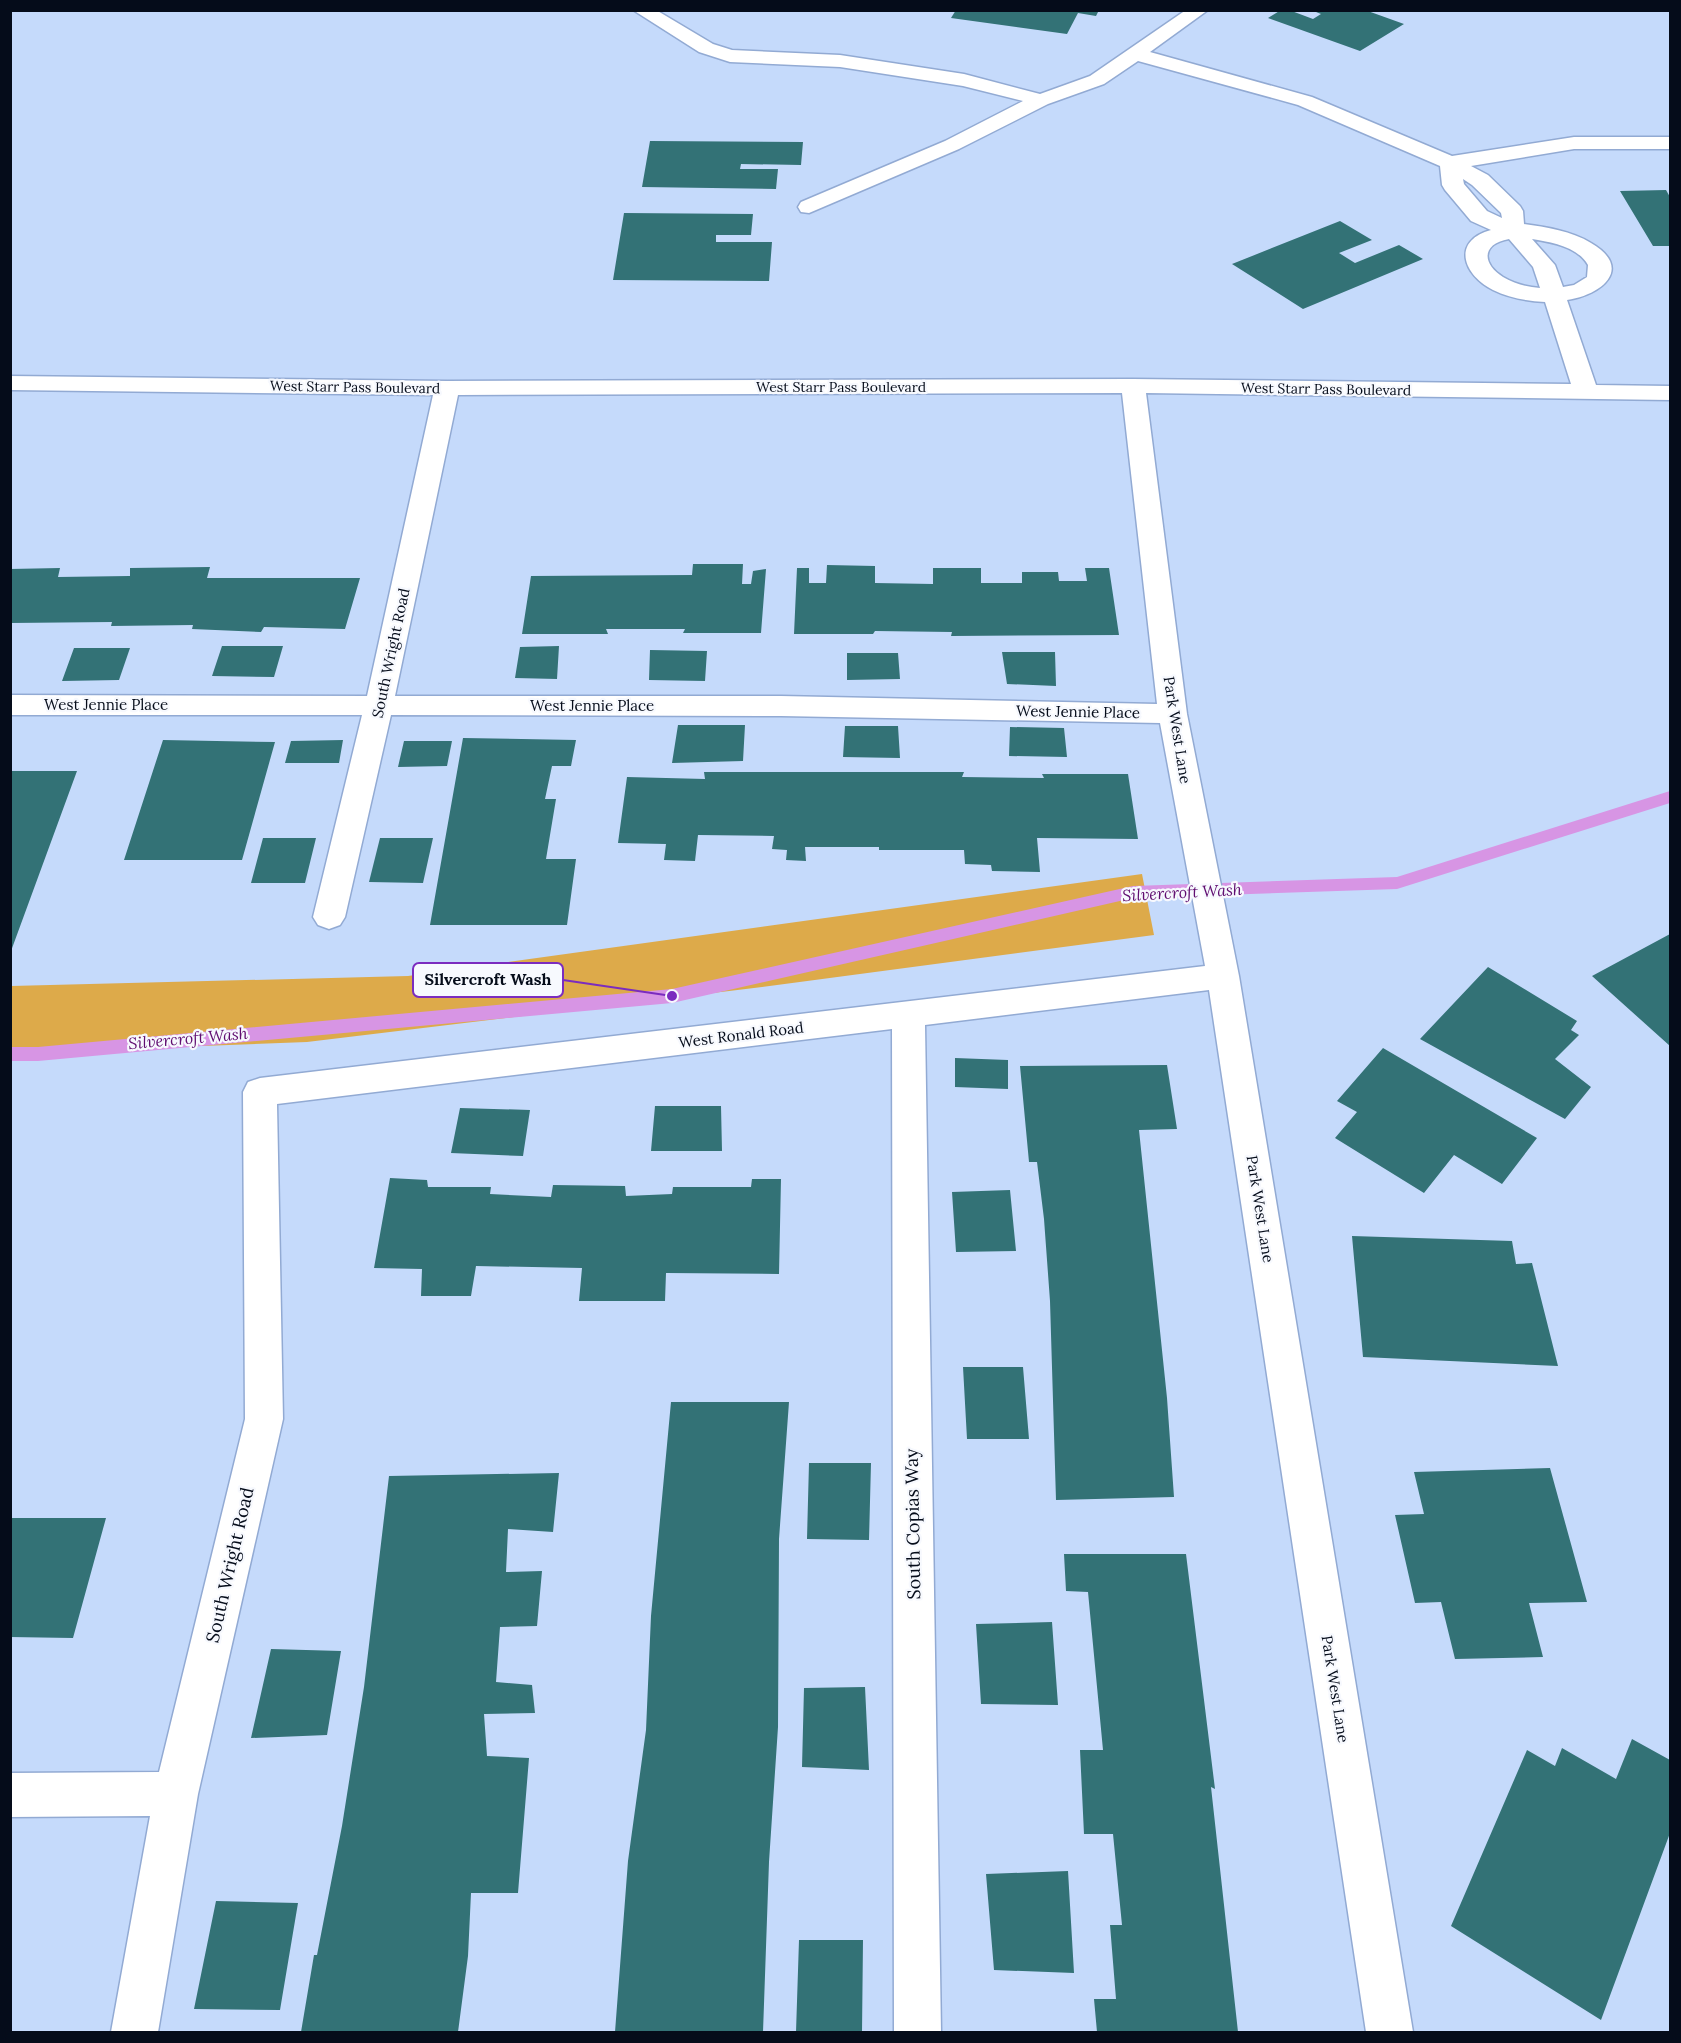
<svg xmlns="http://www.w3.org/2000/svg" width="1681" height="2043" viewBox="0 0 1681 2043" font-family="Lora,serif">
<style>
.green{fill:#ddaa4a}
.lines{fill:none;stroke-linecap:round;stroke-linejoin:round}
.stream{fill:#d795e4;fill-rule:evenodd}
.building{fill:#337276}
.minor-casing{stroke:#92aad3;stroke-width:3}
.minor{fill:#fff;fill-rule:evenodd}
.labels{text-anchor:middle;stroke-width:4.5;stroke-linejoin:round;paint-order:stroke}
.far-street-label{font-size:14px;fill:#050c1a;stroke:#f7f9fe}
.street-label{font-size:15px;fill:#050c1a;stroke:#f7f9fe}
.water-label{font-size:16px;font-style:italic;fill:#600d70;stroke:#f7f9fe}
.near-street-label{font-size:18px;fill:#050c1a;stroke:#f7f9fe}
.leader{fill:none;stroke:#7b2cbf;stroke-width:2}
.callout-dot{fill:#7b2cbf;stroke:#f7f9fe;stroke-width:2}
.callout{fill:#f7f9fe;stroke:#7b2cbf;stroke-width:2}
.callout-label{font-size:16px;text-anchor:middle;font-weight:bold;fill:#050c1a}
</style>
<rect width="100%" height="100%" fill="#c5dafb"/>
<!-- green -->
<path class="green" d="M1142,874l12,61 -400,53 -447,54 -296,11v-67l397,-10z"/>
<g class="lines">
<!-- stream -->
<path class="stream" d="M1670,791v12l-273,86 -264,9 -461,105 -634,58h-28v-14h28l634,-58 461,-103 264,-9z"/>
</g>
<!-- building -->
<path class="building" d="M956,10h143l-3,6 -18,-3 -11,21 -116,-16z
M1281,10h8l24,9 8,-5 -10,-4h54l39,14 -44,27 -92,-33z
M650,141l153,1 -2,23 -60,-1 -1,5h38l-2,20 -134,-2z
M1666,190l4,7v49h-17l-33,-55z
M624,213l129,1 -2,21h-35v7h56l-3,39 -156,-1z
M1340,221l32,19 -33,13 16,10 44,-18 24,14 -120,50 -71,-45z
M693,564h50l-1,20h9l2,-13 13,-2 -5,64h-78l2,-4h-79l2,5h-86l9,-58 161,-1z
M827,565l48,1v17l58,1v-16h48v15h41v-11h36l1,9h28l-2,-13h24l10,67 -168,1 1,-4 -77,-1 -2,3h-79l3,-66h12v15h17z
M210,567l-3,11h153l-15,51 -81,-2 -3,5 -69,-3 1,-4 -82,1 1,-4 -102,1v-54l50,-1 -2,9 72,-1v-8z
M222,646h61l-9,31 -62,-1z
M559,646l-2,33 -42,-1 5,-31z
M74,648h56l-11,32 -57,1z
M650,650l57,1 -2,30 -56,-1z
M1002,652h53l1,34 -49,-2z
M847,653h51l2,26 -53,1z
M678,725h67l-2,36 -71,2z
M845,726h53l2,32 -57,-1z
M1010,727l54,1 3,29 -58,-1z
M463,738l113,2 -5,26h-19l-7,33h11l-10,60h30l-9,66h-137z
M163,740l112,2 -33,118h-118z
M343,740l-4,23h-54l6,-22z
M404,741h48l-5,25 -49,1z
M10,771h67l-66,180h-1z
M704,772h260l-2,5 82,1 -2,-4h86l10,65 -101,-1 3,34 -48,-1 -1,-6 -26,-1 -1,-14h-85v-3h-74l1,14 -20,-1 1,-10 -15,-1 2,-13 -76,-1 -3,26 -31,-1 2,-16 -48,-1 9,-66 78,2z
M263,838h53l-11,45h-54z
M380,838h53l-10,45 -54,-1z
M1670,934v112l-78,-70z
M1488,967l89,54 -6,9 8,5 -24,24 36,28 -26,32 -145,-80z
M1383,1048l154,90 -35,46 -48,-29 -30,38 -89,-55 22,-26 -20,-11z
M955,1058l53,2v29l-53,-2z
M1167,1065l10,64 -38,1 28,268 7,99 -118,3 -6,-199 -6,-82 -7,-57h-8l-9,-96z
M655,1106h66l1,45h-71z
M460,1108l70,2 -7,46 -72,-3z
M390,1178l37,2 1,7h63l-1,7 61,3 2,-12 72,1 1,10 46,-2 1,-7h78l1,-8h29l-2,95 -113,-1 -1,28h-86l3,-33 -106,-2 -5,30h-50l1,-27 -48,-1z
M1010,1190l6,61 -60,1 -4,-60z
M1352,1236l160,5 4,23 16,-1 26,103 -195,-9z
M963,1367h60l6,72h-62z
M671,1402h118l-10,137 -1,188 -9,135 -6,170h-148l13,-171 18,-131 5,-114z
M809,1463h62l-2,77 -62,-1z
M1550,1468l37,134 -58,1 14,54 -88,2 -14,-57 -26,1 -20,-88 29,-1 -10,-42z
M559,1473l-6,59 -45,-3 -2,43 36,-1 -5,55 -37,1 -4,55 36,3 3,28 -51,1 3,42 42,2 -11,135h-47l-3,63 -10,76h-157l13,-77h3l25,-129 22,-139 25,-211z
M10,1518h96l-33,120 -63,-1z
M1064,1554h122l29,235 -4,-2 27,245h-141l-3,-33h22l-6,-74h12l-9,-91h-29l-4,-84h23l-15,-158 -22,-1z
M1052,1622l6,83 -77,-1 -5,-80z
M271,1649l70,2 -14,84 -76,3z
M865,1687l4,83 -67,-3 2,-79z
M1632,1739l38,21v73l-69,187 -150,-94 76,-176 28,16 7,-18 54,31z
M1068,1871l6,102 -80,-3 -8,-96z
M216,1901l82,2 -18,107 -86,-1z
M799,1940h64l-1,92h-66z"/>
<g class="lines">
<defs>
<path id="minor" d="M633,10h23l57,34 19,6 108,5 124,19 76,20 50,-18 96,-66h22l-58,42 162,45 140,59 122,-19h96v12h-96l-103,17 17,9 32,31 3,5 1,13c22,3 48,7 67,19 43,25 11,52 -24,57l29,85 74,1v14l-524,-7 41,321 52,262 174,1056h-47l-157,-1042 -284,35 16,1007h-47l-2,-1003 -615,75 6,315 -85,375 -40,238h-47l39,-216 -140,1v-44l149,-1 86,-353 -2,-327 5,-10 12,-4 945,-112 -45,-243 -379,-7 -390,-1 -46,202 -5,8 -11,4 -11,-4 -5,-8 49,-202h-352v-20l357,1 66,-301 -423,-5v-14l437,5 686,-2 438,5 -26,-82c-18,-1 -36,-4 -52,-12 -30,-15 -42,-49 -2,-60l-20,-9 -26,-31 -3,-5 -2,-19 -142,-61 -160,-44 -34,23 -56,20 -89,45 -150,64 -8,-1 -3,-5 3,-5 144,-61 78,-40 -60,-15 -123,-19 -110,-5 -31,-10zM1463,179l9,6 29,28 1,5 -15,-7 -23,-27zM1509,239l24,28 7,21c-13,-1 -25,-4 -37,-11 -21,-13 -22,-33 6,-38zM1532,239c19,3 46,8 56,26l-1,12 -13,8 -11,2 -8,-22zM1122,393l35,311 -376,-8h-386l63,-301z"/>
</defs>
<!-- minor casing -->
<use href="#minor" class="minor-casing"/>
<!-- minor -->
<use href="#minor" class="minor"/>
</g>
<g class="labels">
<!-- far-street labels -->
<g class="far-street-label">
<text transform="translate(355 387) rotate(1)" y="5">West Starr Pass Boulevard</text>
<text x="841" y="392">West Starr Pass Boulevard</text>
<text transform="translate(1326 389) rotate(1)" y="5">West Starr Pass Boulevard</text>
</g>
<!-- street labels -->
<g class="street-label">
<text transform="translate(391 653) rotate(-78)" y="5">South Wright Road</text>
<text x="106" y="710">West Jennie Place</text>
<text x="592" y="711">West Jennie Place</text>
<text transform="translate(1078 712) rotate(1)" y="5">West Jennie Place</text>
<text transform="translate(1177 730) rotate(81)" y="5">Park West Lane</text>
<text transform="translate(741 1035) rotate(-7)" y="5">West Ronald Road</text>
<text transform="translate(1260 1209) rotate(81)" y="5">Park West Lane</text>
<text transform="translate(1335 1689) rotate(81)" y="5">Park West Lane</text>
</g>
<!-- water labels -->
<g class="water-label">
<text transform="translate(1182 892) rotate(-3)" y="6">Silvercroft Wash</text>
<text transform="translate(188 1038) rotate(-5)" y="6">Silvercroft Wash</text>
</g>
<!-- near-street labels -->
<g class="near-street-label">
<text transform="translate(913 1524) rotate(-91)" y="6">South Copias Way</text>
<text transform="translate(230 1565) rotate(-77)" y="6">South Wright Road</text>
</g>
</g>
<!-- callouts -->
<path class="leader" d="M672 996L563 980"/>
<circle class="callout-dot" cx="672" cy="996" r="6"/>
<rect class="callout" x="413" y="963" width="150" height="34" rx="6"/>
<g class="callout-label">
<text x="488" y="985">Silvercroft Wash</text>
</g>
<!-- border -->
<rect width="1681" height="2043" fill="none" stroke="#050c1a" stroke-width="24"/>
</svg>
